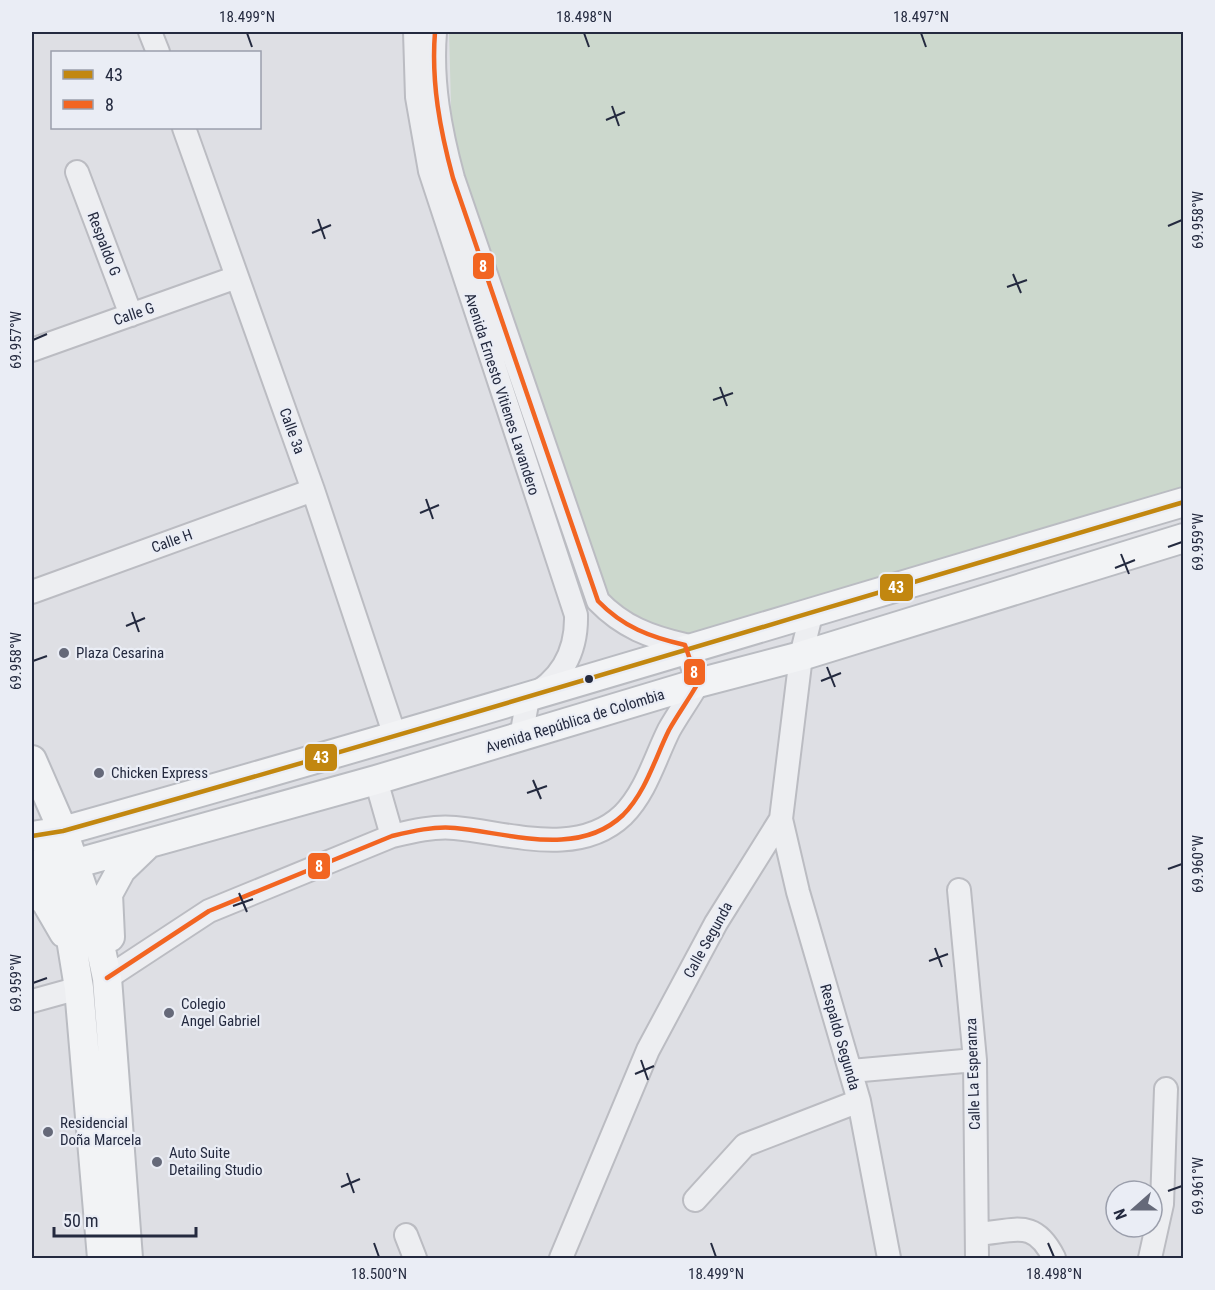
<svg xmlns="http://www.w3.org/2000/svg" width="1215" height="1290" viewBox="0 0 1215 1290" font-family="'Roboto Condensed',sans-serif">
<style>
.green{fill:#ccd8cd}
.lines{fill:none;stroke-linecap:round;stroke-linejoin:round}
.minor-casing{stroke:#bbbcc2;stroke-width:26}
.major-casing{stroke:#babcc2;stroke-width:32}
.minor{stroke:#edeef1;stroke-width:22}
.major{stroke:#f2f3f5;stroke-width:28}
.bus-1-casing{stroke:#eaedf5;stroke-width:9}
.bus-2-casing{stroke:#eaedf5;stroke-width:9}
.bus-1{stroke:#c28710;stroke-width:4.5}
.bus-2{stroke:#f26522;stroke-width:4.5}
.ticks{fill:none;stroke:#242a3f;stroke-width:2}
.poi-dot{fill:#656979;stroke:#eaedf5;stroke-width:2}
.bus-dot{fill:#242a3f;stroke:#eaedf5;stroke-width:2}
.labels{text-anchor:middle;stroke-width:4.5;stroke-linejoin:round;paint-order:stroke}
.street-label{font-size:15px;fill:#242a3f;stroke:#eaedf5}
.poi-label{font-size:15px;fill:#242a3f;stroke:#eaedf5;text-anchor:start}
.line-badge{stroke:#eaedf5;stroke-width:2}
.badge-label{font-size:16px;text-anchor:middle;font-weight:bold;fill:#fff}
.neatline{fill:none;stroke:#242a3f;stroke-width:2}
.ticks-label{font-size:15px;text-anchor:middle;fill:#242a3f}
</style>
<rect width="100%" height="100%" fill="#dedfe4"/>
<!-- green -->
<path class="green" d="M449,32h734v461l-494,144 -39,-9 -45,-32 -82,-214 -71,-242z"/>
<g class="lines">
<defs>
<path id="minor" d="M150,32l8,20
M415,32l2,65 13,74 146,444c1,37 -15,66 -48,83l-7,39
M184,128l129,362 82,246
M77,172l54,143
M32,350l205,-73
M32,592l281,-102
M376,780l16,56
M781,819l17,73 61,209 30,157
M959,890l16,170 2,198
M107,978l102,-67 183,-75c21,-5 42,-10 63,-8 54,5 123,30 168,-13 23,-23 32,-57 46,-85 9,-16 20,-31 29,-47l-13,-38c-35,-8 -62,-18 -87,-44l-145,-423c-13,-48 -22,-96 -18,-146
M32,1001l47,-13
M851,1071l124,-11
M695,1200l50,-55 114,-44
M977,1234c39,-3 57,-16 77,24
M406,1235l9,23
M561,1258l87,-208 68,-127 65,-104 20,-163 11,-45
M1150,1258l12,-54 4,-115"/>
<path id="major" d="M32,760l31,71 34,100 10,47 21,280
M32,836l31,-5c375,-105 747,-219 1121,-329
M48,852l17,50 14,86 23,270
M32,867h31l313,-87 322,-97 103,-27 383,-118
M32,889l14,13 18,31
M110,937l-2,-43 13,-24 26,-25"/>
</defs>
<!-- minor casing -->
<use href="#minor" class="minor-casing"/>
<!-- major casing -->
<use href="#major" class="major-casing"/>
<!-- minor -->
<use href="#minor" class="minor"/>
<!-- major -->
<use href="#major" class="major"/>
<defs>
<path id="bus-1" d="M32,836l31,-5c375,-105 747,-219 1121,-329"/>
<path id="bus-2" d="M107,978l102,-67 183,-75c21,-5 42,-10 63,-8 54,5 123,30 168,-13 23,-23 32,-57 46,-85 9,-16 20,-31 29,-47l-13,-38c-35,-8 -62,-18 -87,-44l-145,-423c-13,-48 -22,-96 -18,-146"/>
</defs>
<!-- bus-1 casing -->
<use href="#bus-1" class="bus-1-casing"/>
<!-- bus-2 casing -->
<use href="#bus-2" class="bus-2-casing"/>
<!-- bus-1 -->
<use href="#bus-1" class="bus-1"/>
<!-- bus-2 -->
<use href="#bus-2" class="bus-2"/>
</g>
<!-- ticks -->
<path class="ticks" d="M247,33l5,14M584,33l5,14M921,33l5,14M612,106l7,20M606,120l19,-8M318,219l7,20M1168,226l14,-6M312,233l19,-8M1013,274l8,19M1007,287l20,-7M33,340l14,-6M720,387l7,19M713,400l20,-7M426,499l7,20M420,513l19,-8M1168,547l14,-5M1121,554l8,20M1115,568l20,-8M132,612l7,20M126,626l19,-8M33,661l14,-5M827,667l8,20M821,681l20,-8M533,780l8,19M527,793l20,-7M1168,869l14,-5M239,893l8,19M233,906l20,-7M935,948l7,19M929,961l19,-7M33,983l14,-5M641,1060l7,20M635,1074l19,-8M347,1173l7,20M341,1187l19,-8M1168,1191l14,-5M374,1243l5,14M711,1243l5,14M1048,1243l6,14"/>
<!-- markers -->
<g class="poi-dot">
<circle cx="64" cy="653" r="6"/>
<circle cx="99" cy="773" r="6"/>
<circle cx="169" cy="1013" r="6"/>
<circle cx="48" cy="1132" r="6"/>
<circle cx="157" cy="1162" r="6"/>
</g>
<circle class="bus-dot" cx="589" cy="679" r="5"/>
<g class="labels">
<!-- street labels -->
<g class="street-label">
<text transform="translate(104 244) rotate(69)" y="5">Respaldo G</text>
<text transform="translate(134 314) rotate(-19)" y="5">Calle G</text>
<text transform="translate(502 394) rotate(72)" y="5">Avenida Ernesto Vitienes Lavandero</text>
<text transform="translate(292 431) rotate(70)" y="5">Calle 3a</text>
<text transform="translate(172 541) rotate(-20)" y="5">Calle H</text>
<text transform="translate(575 721) rotate(-17)" y="5">Avenida República de Colombia</text>
<text transform="translate(708 940) rotate(-61)" y="5">Calle Segunda</text>
<text transform="translate(840 1037) rotate(74)" y="5">Respaldo Segunda</text>
<text transform="translate(973 1074) rotate(-92)" y="5">Calle La Esperanza</text>
</g>
<!-- poi labels -->
<g class="poi-label">
<text x="76" y="658">Plaza Cesarina</text>
<text x="111" y="778">Chicken Express</text>
<text x="181" y="1009">Colegio<tspan x="181" dy="17">Angel Gabriel</tspan></text>
<text x="60" y="1128">Residencial<tspan x="60" dy="17">Doña Marcela</tspan></text>
<text x="169" y="1158">Auto Suite<tspan x="169" dy="17">Detailing Studio</tspan></text>
</g>
</g>
<g class="line-badge">
<rect x="472" y="252" width="23" height="28" rx="6" fill="#f26522"/>
<rect x="879" y="573" width="35" height="29" rx="6" fill="#c28710"/>
<rect x="683" y="658" width="23" height="28" rx="6" fill="#f26522"/>
<rect x="304" y="743" width="34" height="29" rx="6" fill="#c28710"/>
<rect x="307" y="852" width="24" height="28" rx="6" fill="#f26522"/>
</g>
<g class="badge-label">
<text x="483" y="272">8</text>
<text x="896" y="593">43</text>
<text x="694" y="678">8</text>
<text x="321" y="763">43</text>
<text x="319" y="872">8</text>
</g>
<!-- border -->
<rect width="1215" height="1290" fill="none" stroke="#eaedf5" stroke-width="66"/>
<!-- legend -->
<rect x="51" y="51" width="210" height="78" fill="#eaedf5" stroke="#9b9fac" stroke-width="1.5"/>
<rect x="63" y="70" width="30" height="9" fill="#c28710" stroke="#9b9fac" stroke-width="1.5"/>
<text x="105" y="81" font-size="18" fill="#242a3f">43</text>
<rect x="63" y="100" width="30" height="9" fill="#f26522" stroke="#9b9fac" stroke-width="1.5"/>
<text x="105" y="111" font-size="18" fill="#242a3f">8</text>
<!-- north arrow -->
<g transform="translate(1134 1209) rotate(249)"><circle r="28" fill="#eaedf5" stroke="#9b9fac" stroke-width="1.5"/>
<path d="M0-4.5L10 22L0 15L-10 22Z" fill="#656979"/>
<text y="-9" font-size="16" font-weight="bold" text-anchor="middle" fill="#242a3f">N</text>
</g>
<!-- scale -->
<path d="M54 1227v9h142v-9" fill="none" stroke="#242a3f" stroke-width="3"/>
<text x="63" y="1227" font-size="18" fill="#242a3f" stroke="#eaedf5" stroke-width="4.5" paint-order="stroke">50 m</text>
<rect x="33" y="33" width="1149" height="1224" class="neatline"/>
<g class="ticks-label">
<text x="247" y="22">18.499°N</text>
<text x="584" y="22">18.498°N</text>
<text x="921" y="22">18.497°N</text>
<text transform="translate(1198 220) rotate(-90)" y="5">69.958°W</text>
<text transform="translate(16 340) rotate(-90)" y="5">69.957°W</text>
<text transform="translate(1198 542) rotate(-90)" y="5">69.959°W</text>
<text transform="translate(16 661) rotate(-90)" y="5">69.958°W</text>
<text transform="translate(1198 864) rotate(-90)" y="5">69.960°W</text>
<text transform="translate(16 983) rotate(-90)" y="5">69.959°W</text>
<text transform="translate(1198 1186) rotate(-90)" y="5">69.961°W</text>
<text x="379" y="1279">18.500°N</text>
<text x="716" y="1279">18.499°N</text>
<text x="1054" y="1279">18.498°N</text>
</g>
</svg>
